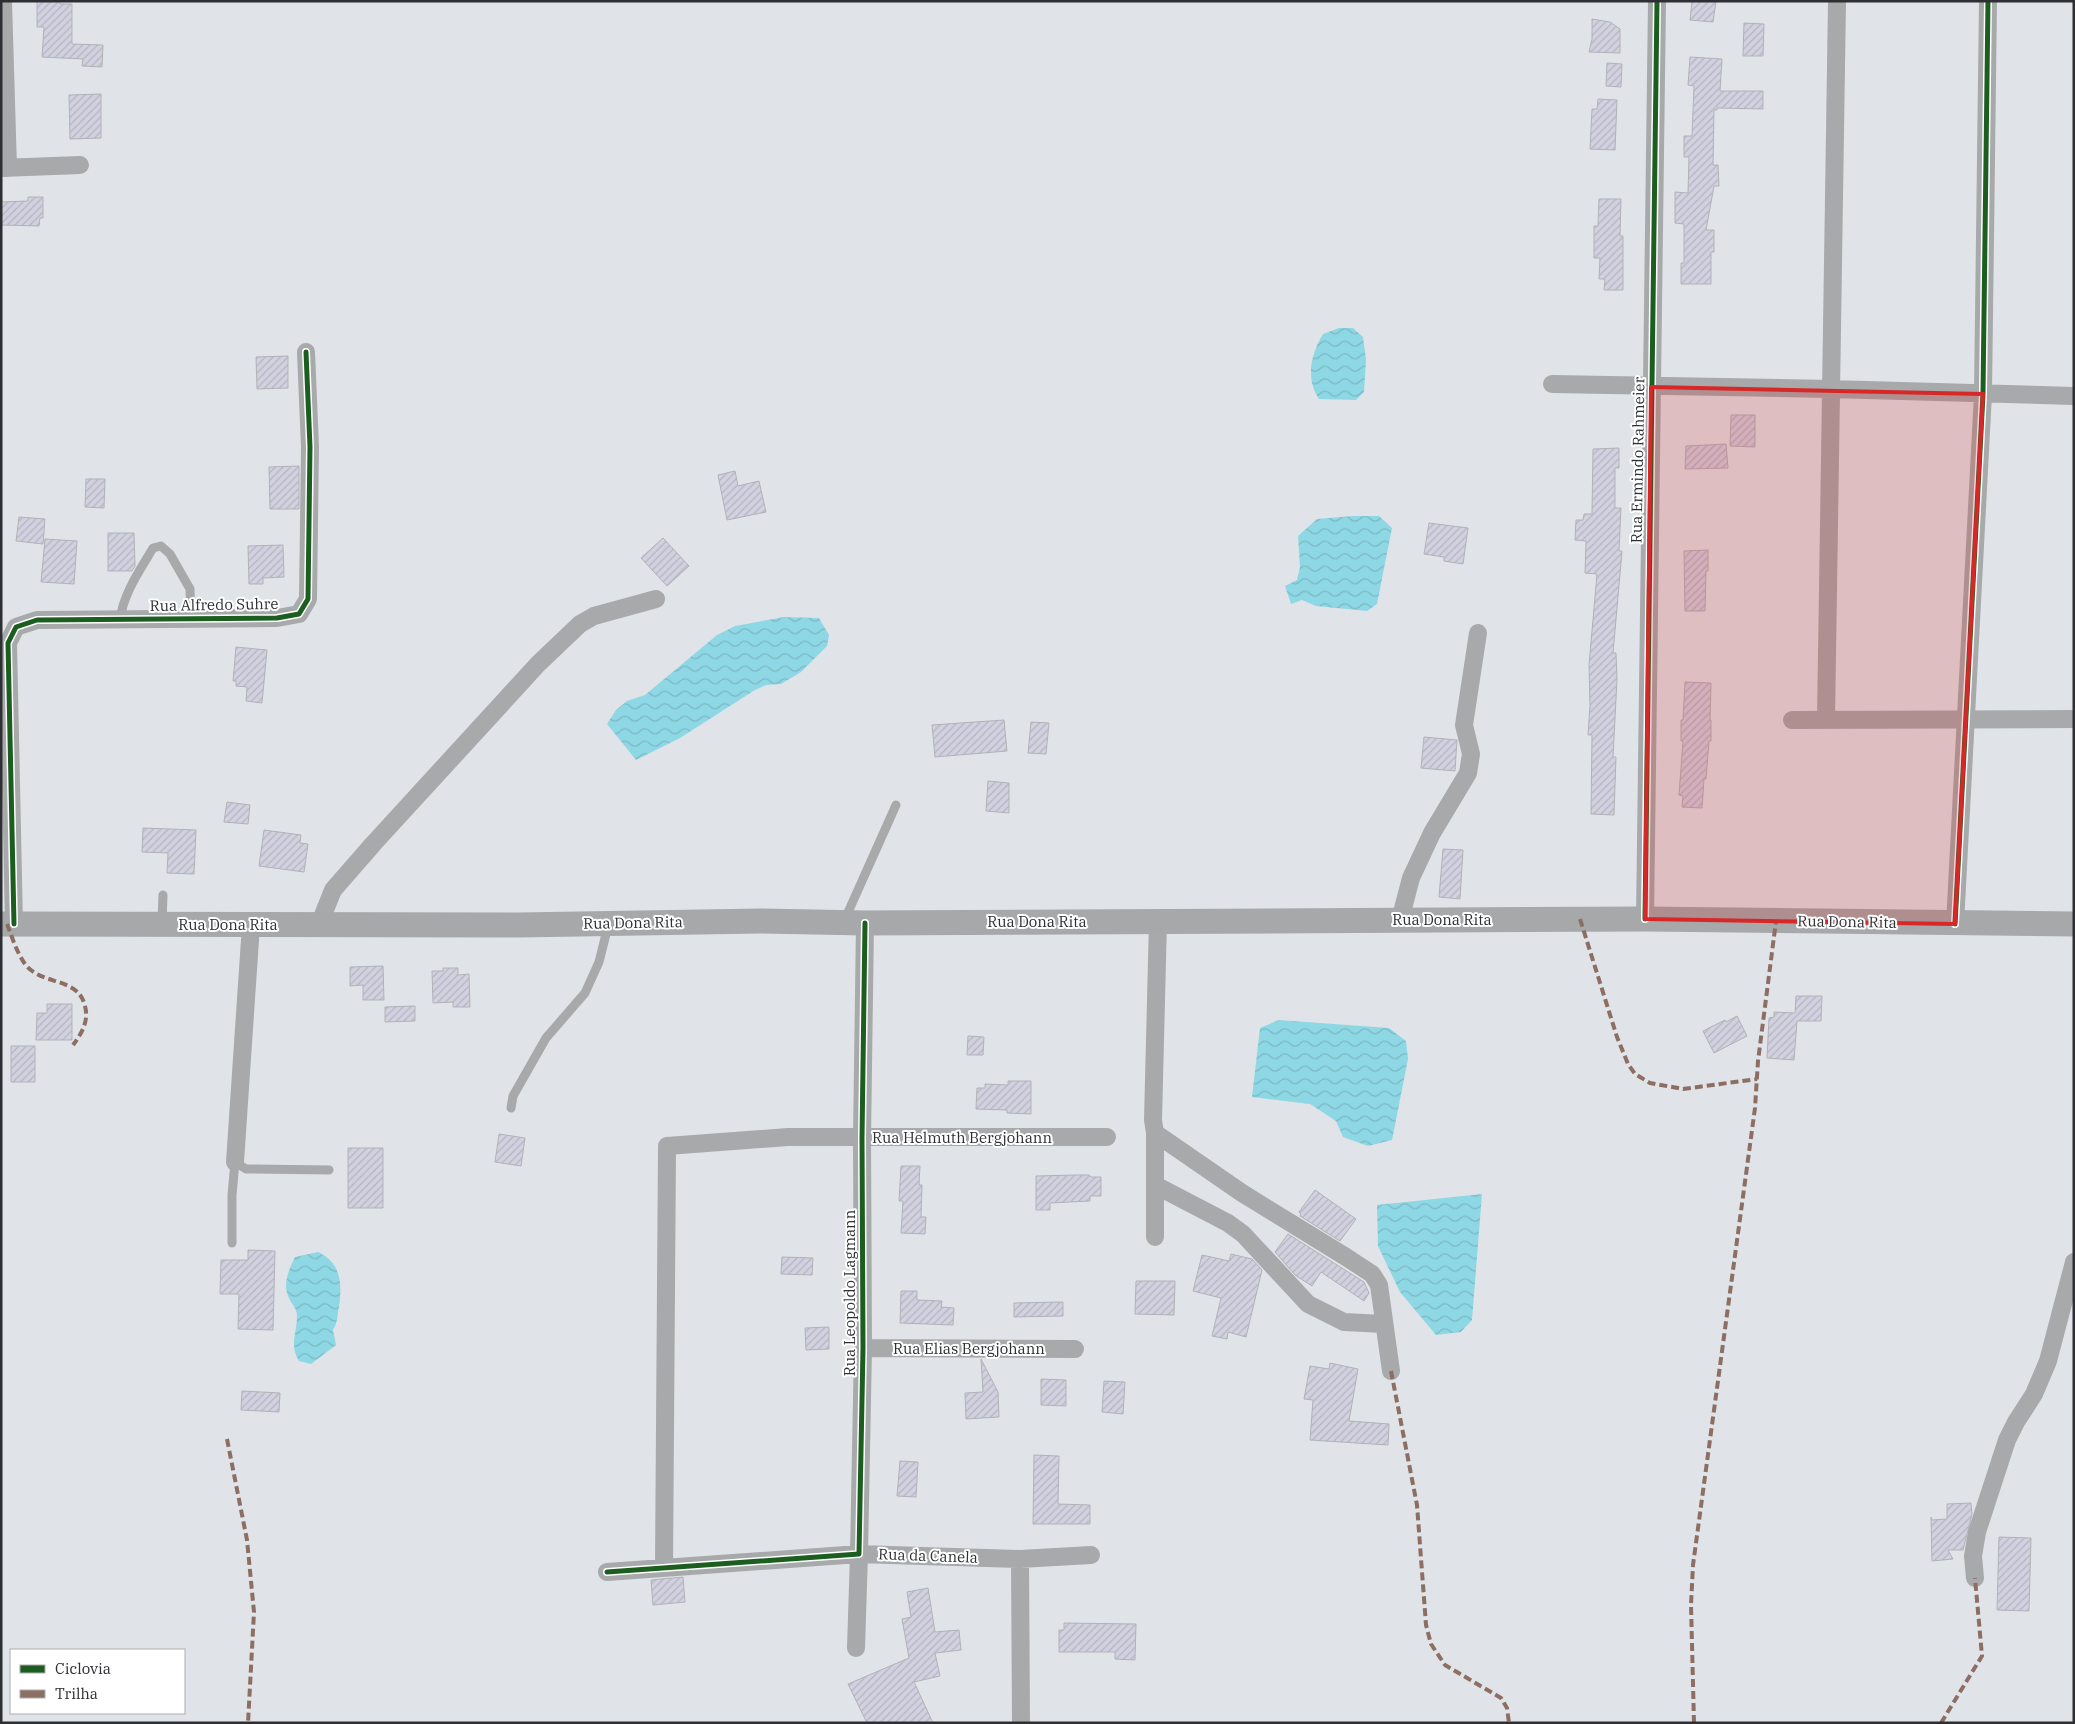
<svg xmlns="http://www.w3.org/2000/svg" width="2075" height="1724" viewBox="0 0 2075 1724" font-family="'IBM Plex Serif',serif">
<style>
.water{fill:url(#water-waves)}
.building{fill:url(#building-hatch);stroke:#b1b2b6}
.lines{fill:none;stroke-linecap:round;stroke-linejoin:round}
.lane{stroke:#a7a9ab;stroke-width:9}
.street{stroke:#a7a9ab;stroke-width:18}
.secondary{stroke:#a6a8aa;stroke-width:25}
.quiet{stroke:#8d6e63;stroke-width:4;stroke-dasharray:8 4;stroke-linecap:butt}
.cycleway-casing{stroke:#fff;stroke-width:8}
.cycleway{stroke:#1b5e20;stroke-width:5}
.marked{fill:#d62828;fill-opacity:0.2;stroke:#d62828;stroke-width:4;stroke-linejoin:round}
.labels{text-anchor:middle;stroke-width:4;stroke-linejoin:round;paint-order:stroke}
.street-label{font-size:15px;fill:#2d2f33;stroke:#fff}
</style>
<defs>
<pattern id="water-waves" width="16" height="10" patternUnits="userSpaceOnUse" patternTransform="scale(1.25)"><rect width="16" height="10" fill="#8ed7e4"/><path d="M0 5q4-4 8 0t8 0" fill="none" stroke="#7bb9c4"/></pattern>
<pattern id="building-hatch" width="6" height="6" patternUnits="userSpaceOnUse" patternTransform="scale(1.25)"><rect width="6" height="6" fill="#d1d1e0"/><path d="M-1 1l2-2M0 6l6-6M5 7l2-2" fill="none" stroke="#b4b4c1"/></pattern>
</defs>
<rect width="100%" height="100%" fill="#e0e4e8"/>
<!-- water -->
<path class="water" d="M1339,328h14l10,9 3,23 -2,32 -8,8 -37,-1c-14,-21 -8,-45 4,-65z
M1353,516h26l13,12 -15,76 -10,7 -51,-5 -14,-6 -11,4 -6,-18 12,-6 3,-13 -2,-31 19,-17z
M784,617l35,1 10,17 -2,11 -26,26 -20,12 -15,1 -11,5 -75,48 -44,22 -29,-36 9,-14 11,-9 18,-6 72,-60 18,-9z
M1279,1020l110,8 17,13 2,18 -16,81 -24,6 -25,-9 -7,-16 -26,-17 -58,-7 8,-69z
M1482,1194l-10,126 -11,12 -25,3 -36,-43 -22,-46 -1,-41z
M318,1252c24,11 24,33 21,55 -2,9 -1,15 -6,23l3,15 -25,19 -12,-3c-10,-16 -2,-28 -2,-45 0,-8 -5,-11 -8,-18 -7,-13 0,-29 6,-41z"/>
<!-- building -->
<path class="building" d="M37,1h23v3h12v40l31,1 -1,22 -20,-1 1,-7 -41,-2 2,-30h-7z
M1692,1h24l-3,21 -23,-2z
M1592,19l18,3 10,7v24l-31,-1 3,-13z
M1744,23l20,1 -1,32h-20z
M1690,57l32,2 -2,32h43v18l-46,-1v2h-3l-1,55h5l1,21h-5l-8,44h8v22h-3v32h-30v-21h3v-39l-9,-1v-31l13,1 1,-36h-5v-21h8l2,-50 -6,-1z
M1607,63l15,1 -1,23 -15,-1z
M101,94v44l-31,1 -1,-44z
M1598,99l19,1 -2,50 -25,-1 2,-40h5z
M28,197h15v21h-3l-1,8 -38,-1v-23l27,-1z
M1599,199h22l-1,37h3v54h-19l1,-11h-6l1,-21h-6v-32h4z
M288,356v32l-31,1 -1,-32z
M1731,415h24v32l-25,-1z
M1726,444l2,24 -43,1 1,-23z
M1619,448v20h-4v40h6l-2,43h3l-9,102h3l1,26 -4,78h3l-2,58 -23,-1 1,-79h-4l2,-30 -1,-40 8,-91 -12,-1 1,-32 -11,-1 1,-20h7l1,-6h8l1,-65z
M299,466v43h-29l-1,-42z
M735,471l3,15 21,-5 7,31 -39,8 -9,-45z
M86,479h19l-1,29 -19,-1z
M19,517l26,2 -2,25 -27,-3z
M1429,523l39,5 -5,36 -19,-3v-4l-20,-3z
M108,533h26l1,33 -3,5h-24z
M663,538l26,28 -22,20 -26,-28z
M45,539l32,2 -3,43 -33,-2z
M283,545l1,32 -21,1v6h-14l-1,-38z
M1708,550v21h-2l-1,40h-20l-1,-60z
M236,647l31,3 -5,53 -16,-2 1,-14 -11,-1v-5h-3z
M1685,682l26,1 -1,37h1v21h-2l-3,38h-2l-2,29 -20,-1 1,-11 -4,-1 4,-54h-2v-21h2z
M1004,720l3,31 -72,6 -3,-32z
M1031,722l18,1 -3,31 -18,-1z
M1424,737l33,3 -2,31 -34,-3z
M988,781l21,2v30l-23,-2z
M227,802l23,3 -2,19 -24,-2z
M143,828l53,2 -2,44 -27,-1 1,-20 -26,-1z
M264,830l37,5 -1,8 8,1 -4,28 -45,-6z
M1443,849l20,1 -3,49 -21,-2z
M383,966l1,34h-21v-15l-13,1v-19z
M443,968h15v7l11,-1 1,33h-17v-5l-20,1 -1,-32h11z
M1796,996h26l-1,25h-24l-3,39 -27,-2 2,-40 5,-1v-5l21,1z
M47,1004h25v36h-36l1,-27h10z
M415,1006v15l-30,1v-15z
M1737,1016l10,20 -33,17 -11,-22 22,-11 1,2z
M968,1036l16,1 -1,18h-16z
M11,1046h24v36h-24z
M1008,1081h23v33l-24,-1v-3l-31,-1 1,-21h8v-4l23,1z
M499,1134l26,4 -4,28 -26,-4z
M348,1148h35v60h-35z
M901,1166h19l-1,19h3l-1,32h5l-1,17 -24,-1 2,-32h-4z
M1076,1175h13l2,2h10v19h-11v5l-40,2v7h-14v-34z
M1315,1190l41,29 -16,22 -40,-25 1,-2 -2,-2z
M1288,1234l76,48 5,11 -5,8 -43,-29 -9,14 -17,-11 -20,-23z
M248,1250l27,1 -2,79 -35,-1 1,-35h-19l1,-34h27z
M1231,1254l21,5 10,11 -16,67 -18,-5 -1,7 -15,-3 9,-38 -28,-7 9,-36 27,6z
M782,1257l31,1 -1,17 -31,-1z
M1136,1281h39l-1,34 -39,-1z
M901,1291h16v9l25,1 -1,6 13,1 -1,17 -53,-2z
M1063,1302v14l-49,1v-14z
M829,1327v22l-23,1 -1,-22z
M981,1359l17,33 1,25 -33,2 -1,-26 18,-1z
M1330,1363l28,6 -9,52 40,3 -1,21 -78,-5 3,-40 -9,-1 6,-33 19,3z
M1041,1379l25,1v26l-25,-1z
M1104,1381l21,1 -2,32 -21,-2z
M242,1391l38,2 -1,19 -38,-2z
M1034,1455l25,1 -1,48 32,1v19h-57z
M900,1461l18,1 -2,35 -19,-1z
M1971,1503l1,11 -9,36h-15l5,9 -21,2 -1,-44 1,3 15,-1v-15z
M1999,1537l32,1 -2,73 -32,-1z
M683,1577l2,25 -32,3 -2,-25z
M928,1588l7,44 24,-2 2,20 -26,3 5,23 -26,6 19,41h-66l-19,-39 61,-26 -7,-39 9,-2 -4,-25z
M1064,1623l72,1 -1,36 -20,-1v-7h-56v-22h5z"/>
<g class="lines">
<!-- lane -->
<path class="lane" d="M120,620c3,-26 20,-50 33,-72l8,-2 9,8 20,35 1,31
M845,919l51,-114
M162,922l1,-27
M511,1108l2,-12 33,-58 39,-45 14,-31 9,-36
M232,1243v-48l3,-33 11,7 83,1"/>
<!-- street -->
<path class="street" d="M3,1l5,167
M1,168l79,-3
M1552,384l279,5 243,7
M1792,720l282,-1
M1826,720l11,-719
M1645,919l12,-918
M1400,920l11,-42 21,-45 36,-60 3,-19 -7,-29 14,-92
M1158,921l-5,199 2,13 87,60 104,64 26,17 7,11 12,86
M14,924l-6,-281 8,-16 21,-7 240,-2 22,-4 9,-15 2,-152 -4,-95
M1955,924l28,-530 5,-393
M319,925l14,-35 41,-47 164,-179 42,-40 14,-8 62,-17
M1155,1133v104
M235,1162l16,-237
M1155,1185l73,38 15,11 65,70 36,18 40,2
M863,1348l212,1
M1020,1559l1,164
M664,1568l3,-422 121,-9h319
M607,1572l252,-18 4,-206 -1,-210 3,-215
M1975,1578l-2,-22 4,-24 30,-92 9,-18 18,-28 14,-33 26,-99
M856,1648l3,-94 161,5 71,-4"/>
<!-- secondary -->
<path class="secondary" d="M1,924l518,1 242,-4 104,2 780,-4 429,5"/>
<!-- quiet -->
<path class="quiet" d="M1580,919l37,118 11,27 7,10 15,9 33,6 74,-10
M7,924c5,13 10,29 18,40 16,22 53,12 60,42 4,15 -3,27 -12,39
M1391,1371l26,134 9,120 5,19 14,21 56,33 6,10 2,15
M227,1439l20,101 7,72 -6,111
M1694,1723l-3,-118 2,-40 62,-457 3,-47 18,-140
M1941,1723l41,-67 -7,-78"/>
<defs>
<path id="cycleway" d="M1645,919l12,-918
M14,924l-6,-281 8,-16 21,-7 240,-2 22,-4 9,-15 2,-152 -4,-95
M1955,924l28,-530 5,-393
M607,1572l252,-18 4,-206 -1,-210 3,-215"/>
</defs>
<!-- cycleway casing -->
<use href="#cycleway" class="cycleway-casing"/>
<!-- cycleway -->
<use href="#cycleway" class="cycleway"/>
</g>
<!-- marked area -->
<path class="marked" d="M1651,387l332,7 -28,530 -310,-5z"/>
<g class="labels">
<!-- street labels -->
<g class="street-label">
<text transform="translate(1638 460) rotate(-89)" y="5">Rua Ermindo Rahmeier</text>
<text transform="translate(214 605) rotate(-1)" y="5">Rua Alfredo Suhre</text>
<text x="1442" y="925">Rua Dona Rita</text>
<text x="1037" y="927">Rua Dona Rita</text>
<text transform="translate(1847 922) rotate(1)" y="5">Rua Dona Rita</text>
<text transform="translate(633 923) rotate(-1)" y="5">Rua Dona Rita</text>
<text x="228" y="930">Rua Dona Rita</text>
<text x="962" y="1143">Rua Helmuth Bergjohann</text>
<text transform="translate(850 1293) rotate(-90)" y="5">Rua Leopoldo Lagmann</text>
<text x="969" y="1354">Rua Elias Bergjohann</text>
<text transform="translate(928 1556) rotate(2)" y="5">Rua da Canela</text>
</g>
</g>
<!-- border -->
<rect width="2075" height="1724" fill="none" stroke="#2d2f33" stroke-width="5"/>
<!-- legend -->
<rect x="10" y="1649" width="175" height="65" fill="#ffffff" stroke="#abacad"/>
<rect x="20" y="1665" width="25" height="8" fill="#1b5e20" stroke="#abacad"/>
<text x="55" y="1674" font-size="15" fill="#2d2f33">Ciclovia</text>
<rect x="20" y="1690" width="25" height="8" fill="#8d6e63" stroke="#abacad"/>
<text x="55" y="1699" font-size="15" fill="#2d2f33">Trilha</text>
</svg>
